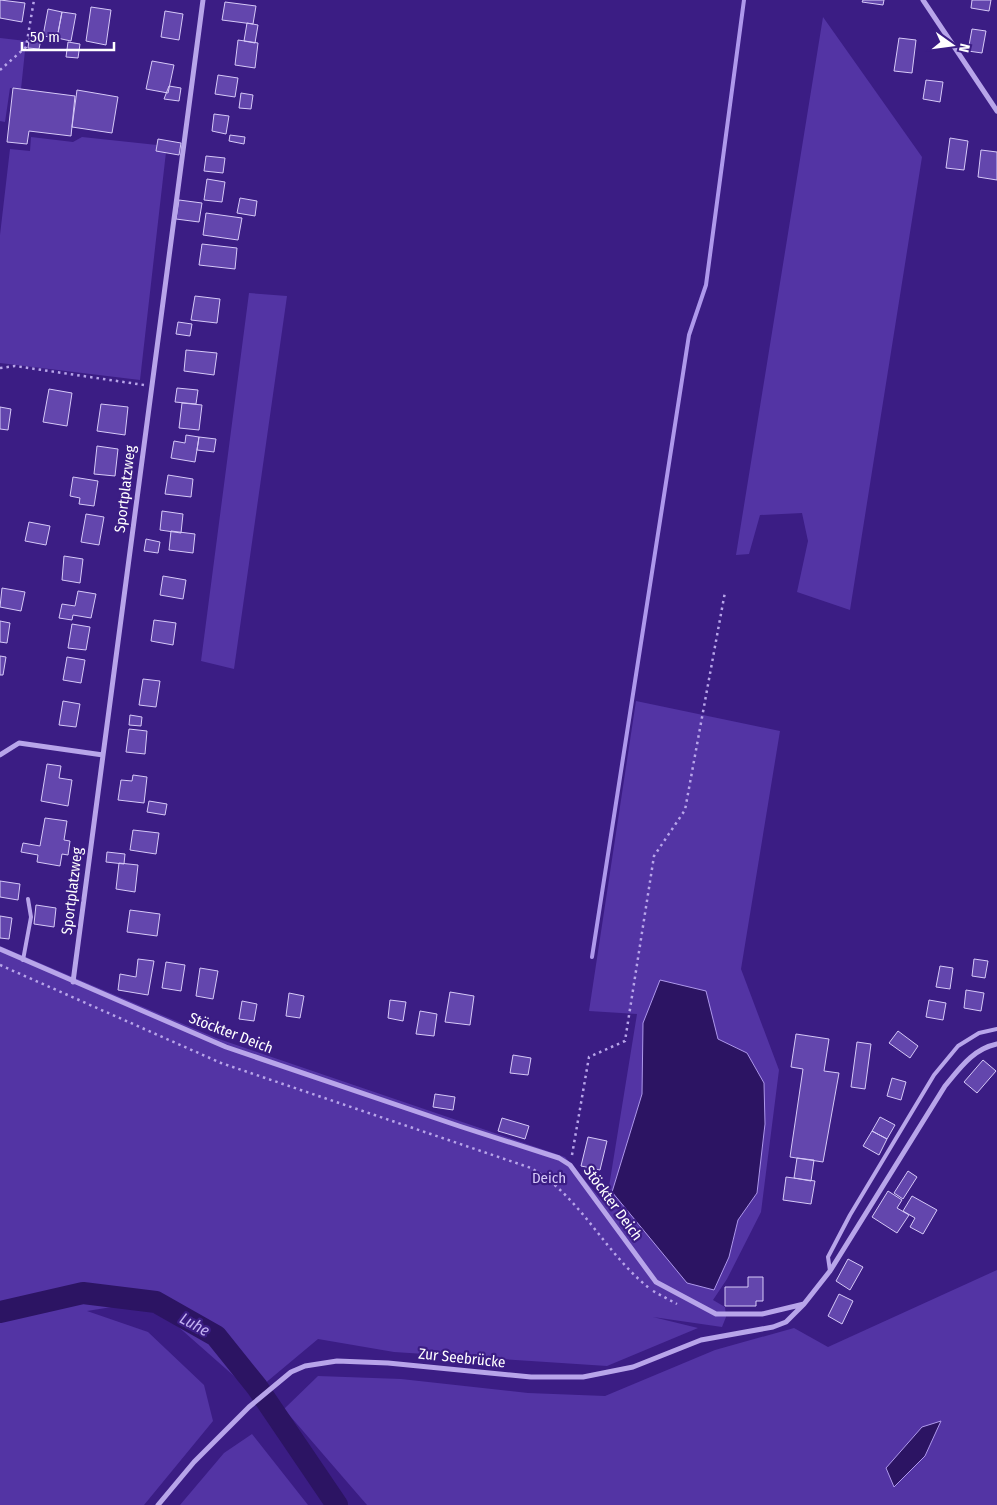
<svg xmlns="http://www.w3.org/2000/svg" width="997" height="1505" viewBox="0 0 997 1505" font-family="'Fira Sans Condensed',sans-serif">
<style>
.green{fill:#5334a4;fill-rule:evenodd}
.water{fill:#2c1463;stroke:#ae98ec}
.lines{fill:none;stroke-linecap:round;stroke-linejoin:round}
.stream{stroke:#ae98ec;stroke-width:4}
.river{stroke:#2c1463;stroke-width:22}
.building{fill:#6346ad;stroke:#d6c9f8}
.path{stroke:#b8a5ea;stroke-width:2.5;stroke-dasharray:2.5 4;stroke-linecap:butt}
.service{stroke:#b8a5ea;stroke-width:4}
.minor{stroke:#b8a5ea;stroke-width:5}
.labels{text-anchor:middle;stroke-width:4.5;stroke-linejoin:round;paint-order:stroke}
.street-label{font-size:15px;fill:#fff;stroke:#3b1d84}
.park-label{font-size:15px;fill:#d6c9f8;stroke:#3b1d84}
.water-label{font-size:16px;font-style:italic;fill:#c2b0f2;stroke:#3b1d84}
</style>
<rect width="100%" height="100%" fill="#3b1d84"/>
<!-- green -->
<path class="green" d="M823,17l99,140 -72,453 -53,-18 11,-51 -6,-28 -42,2 -11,39 -13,1z
M0,38l26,3 -5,48 -11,-1 -5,34 -5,-1z
M31,137l42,5 9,-5 75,8 -1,6 10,1 -26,228 -140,-17v-128l10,-86 20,2z
M249,293l38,3 -53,373 -33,-8z
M636,701l144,30 -39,238 38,101 -18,142 -34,67 -14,21 12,7 1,10 -4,10 -69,-10 45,11 -91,38 -213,-14 -76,-13 -61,51 -6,1 -102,-90 -62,10 61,21 56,53 9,36 -69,84h-144v-559l216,92 349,119 41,48 31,-191 -48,-3zM705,991l13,48 29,14 17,30 1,41 -8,69 -19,27 -9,37 -117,-65 30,-98z
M997,1270v235h-630l-83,-96 34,-33 83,3 127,14 77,3 110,-46 79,-22 34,19z
M252,1434l56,71h-128l44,-52z"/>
<!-- water -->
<path class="water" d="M660,980l46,11 12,48 29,14 17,30 1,41 -8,69 -19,27 -9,37 -15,33 -27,-7 -75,-91 30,-98 1,-71z
M941,1421l-16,35 -31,31 -8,-19 36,-41z"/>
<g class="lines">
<!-- stream -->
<path class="stream" d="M592,957l97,-622 17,-50 38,-285"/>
<!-- river -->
<path class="river" d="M0,1312l83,-19 73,9 60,34 41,51 80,118"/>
</g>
<!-- building -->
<path class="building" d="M0,0l25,3 -3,19 -22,-4z
M863,0h21l-1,5 -21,-3z
M972,0h19l-2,11 -18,-3z
M225,2l31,4 -3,18 -31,-4z
M91,7l20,3 -5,35 -20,-4z
M48,9l14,3 -5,26 -14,-2z
M165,11l18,3 -4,26 -18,-3z
M62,12l14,2 -5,27 -14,-3z
M247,23l11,2 -3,18 -11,-2z
M972,29l14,2 -4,22 -14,-2z
M30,32l12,2 -3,15 -11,-1z
M899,38l17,2 -4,33 -18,-2z
M238,40l20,3 -3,25 -20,-3z
M68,42l12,2 -2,14 -12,-1z
M152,61l22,4 -6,28 -22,-4z
M218,75l20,3 -3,19 -20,-3z
M926,80l17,2 -3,20 -17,-3z
M169,86l12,2 -2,13 -15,-2z
M13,88l62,8 -4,40 -42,-5 -2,13 -20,-2z
M77,90l41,7 -6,36 -40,-6z
M241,93l12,2 -2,14 -12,-1z
M214,114l15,2 -3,18 -14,-3z
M230,135l15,2 -1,7 -15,-3z
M950,138l18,3 -4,29 -18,-2z
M158,139l23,4 -2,12 -23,-4z
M981,150l16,2v28l-19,-3z
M206,156l19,2 -2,15 -19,-2z
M207,179l18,3 -3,20 -18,-2z
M240,198l17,3 -2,15 -18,-3z
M179,200l23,3 -3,19 -23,-3z
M206,213l36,5 -4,22 -35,-5z
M202,244l35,4 -2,21 -36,-4z
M195,296l25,3 -3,24 -26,-3z
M178,322l14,2 -2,12 -14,-2z
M186,350l31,3 -3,22 -30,-4z
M177,388l21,2 -2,14 -21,-2z
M49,389l23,4 -5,33 -24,-4z
M182,403l20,2 -3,25 -20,-2z
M101,404l27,3 -3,28 -28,-4z
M0,407l11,2 -3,21 -8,-1z
M186,435l13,2 -4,25 -24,-4 3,-17 11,2z
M199,437l17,2 -2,13 -17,-2z
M97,446l21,3 -3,27 -21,-2z
M168,475l25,4 -2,18 -26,-3z
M73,477l25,4 -4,25 -15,-2 1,-6 -10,-2z
M162,511l21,3 -2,19 -21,-3z
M86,514l18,3 -5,28 -18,-3z
M29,522l21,4 -4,19 -21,-4z
M171,531l24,3 -2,19 -24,-3z
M146,539l14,3 -2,11 -14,-2z
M64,556l19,3 -3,24 -18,-3z
M163,576l23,4 -3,19 -23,-4z
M2,588l23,4 -4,19 -21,-4z
M78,591l18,3 -5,24 -18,-3 -1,5 -13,-2 3,-14 13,2z
M154,620l22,3 -3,22 -22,-4z
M0,621l10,2 -3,20 -7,-1z
M72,624l18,3 -4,23 -18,-2z
M0,656l6,1 -3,18h-3z
M67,657l18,3 -4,23 -18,-3z
M143,679l17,2 -4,26 -17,-2z
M63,701l17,3 -4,23 -17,-2z
M130,715l12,2 -1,9 -12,-1z
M129,729l18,2 -2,23 -19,-2z
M47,764l14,2 -2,12 13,2 -4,26 -27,-5z
M133,775l14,2 -3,26 -26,-3 3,-20 11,1z
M149,801l18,3 -2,11 -18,-3z
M45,818l22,3 -3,19 6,1 -2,14 -6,-1 -2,12 -23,-4 1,-7 -17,-3 2,-9 17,3z
M133,830l26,3 -3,21 -26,-4z
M107,852l18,2 -1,10 -18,-2z
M119,863l19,2 -3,27 -19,-3z
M0,881l20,3 -2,16 -18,-3z
M36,905l20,3 -2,19 -20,-3z
M130,910l30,4 -3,22 -30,-4z
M0,916l12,2 -3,21 -9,-1z
M138,959l16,2 -6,34 -30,-5 2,-16 16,3z
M974,959l14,2 -3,17 -13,-2z
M166,962l19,3 -4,26 -19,-3z
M940,966l13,2 -3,21 -14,-2z
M200,968l18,3 -5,28 -17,-3z
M966,990l18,3 -3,18 -17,-3z
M450,992l24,4 -4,29 -25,-3z
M289,993l15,3 -4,22 -14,-2z
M390,1000l16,2 -3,19 -15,-3z
M929,1000l17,3 -3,17 -17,-3z
M242,1001l15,3 -3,17 -15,-2z
M420,1011l17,3 -3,22 -18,-2z
M898,1031l20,15 -8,12 -21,-15z
M796,1034l33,5 -5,32 15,2 -16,89 -33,-5 13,-88 -12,-2z
M857,1042l14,2 -6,45 -14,-2z
M513,1055l18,3 -3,17 -18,-2z
M983,1060l13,11 -19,22 -13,-11z
M892,1078l14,4 -5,18 -14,-4z
M435,1094l20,3 -2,13 -20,-3z
M880,1117l15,8 -8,14 -15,-8z
M502,1118l27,8 -4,13 -27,-8z
M872,1131l15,8 -8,16 -16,-9z
M588,1137l19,4 -7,29 -19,-4z
M797,1158l17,2 -3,21 -17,-3z
M908,1171l9,6 -14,22 -9,-6z
M786,1177l29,4 -4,23 -28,-4z
M888,1191l14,9 -5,8 12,7 -12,18 -25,-16z
M912,1196l25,14 -14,24 -13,-7 5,-9 -12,-7z
M848,1259l15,8 -13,23 -14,-9z
M748,1277h15v24h-7v5h-31v-19h23z
M839,1294l14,7 -11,23 -14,-8z"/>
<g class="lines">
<!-- path -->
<path class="path" d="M0,70l26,-23 8,-47
M0,368l15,-2 129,19
M0,965l221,98 310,105c50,29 73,84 118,120
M572,1155l17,-98 36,-16 29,-185 31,-46 40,-218
M653,1291l24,13"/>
<!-- service -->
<path class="service" d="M23,960l8,-43 -3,-18
M830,1271l-2,-14 22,-42 84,-140 24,-29 21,-13 18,-4"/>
<!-- minor -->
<path class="minor" d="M923,0l74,111
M0,755l19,-12 84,12
M0,949l226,98 233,79 100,32 11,7 86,117 60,32h46l42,-10
M73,982l130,-982
M158,1505l36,-43 55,-55 42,-35 14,-6 32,-5 51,2 143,14h52l50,-10 68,-27 72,-13 13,-5 18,-18 26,-33 115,-185c15,-18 28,-37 52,-42"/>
</g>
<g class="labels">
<!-- street labels -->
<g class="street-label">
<text transform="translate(125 489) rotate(-83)" y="5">Sportplatzweg</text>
<text transform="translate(72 891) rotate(-83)" y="5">Sportplatzweg</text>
<text transform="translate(231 1033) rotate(21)" y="5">Stöckter Deich</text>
<text transform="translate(613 1203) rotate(54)" y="5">Stöckter Deich</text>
<text transform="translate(462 1358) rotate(6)" y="5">Zur Seebrücke</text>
</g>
<!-- park labels -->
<g class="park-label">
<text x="549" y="1183">Deich</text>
</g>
<!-- water labels -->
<g class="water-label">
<text transform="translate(195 1324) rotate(29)" y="6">Luhe</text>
</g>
</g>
<!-- north arrow -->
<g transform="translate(952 45) rotate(104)" stroke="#3b1d84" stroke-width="4" paint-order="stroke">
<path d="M0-4L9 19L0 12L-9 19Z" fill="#ffffff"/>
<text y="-8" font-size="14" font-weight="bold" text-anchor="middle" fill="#ffffff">N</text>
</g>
<!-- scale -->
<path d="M22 42v8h92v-8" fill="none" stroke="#ffffff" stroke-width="2.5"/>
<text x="30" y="42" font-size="15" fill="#ffffff" stroke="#3b1d84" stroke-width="4" paint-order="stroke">50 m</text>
</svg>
